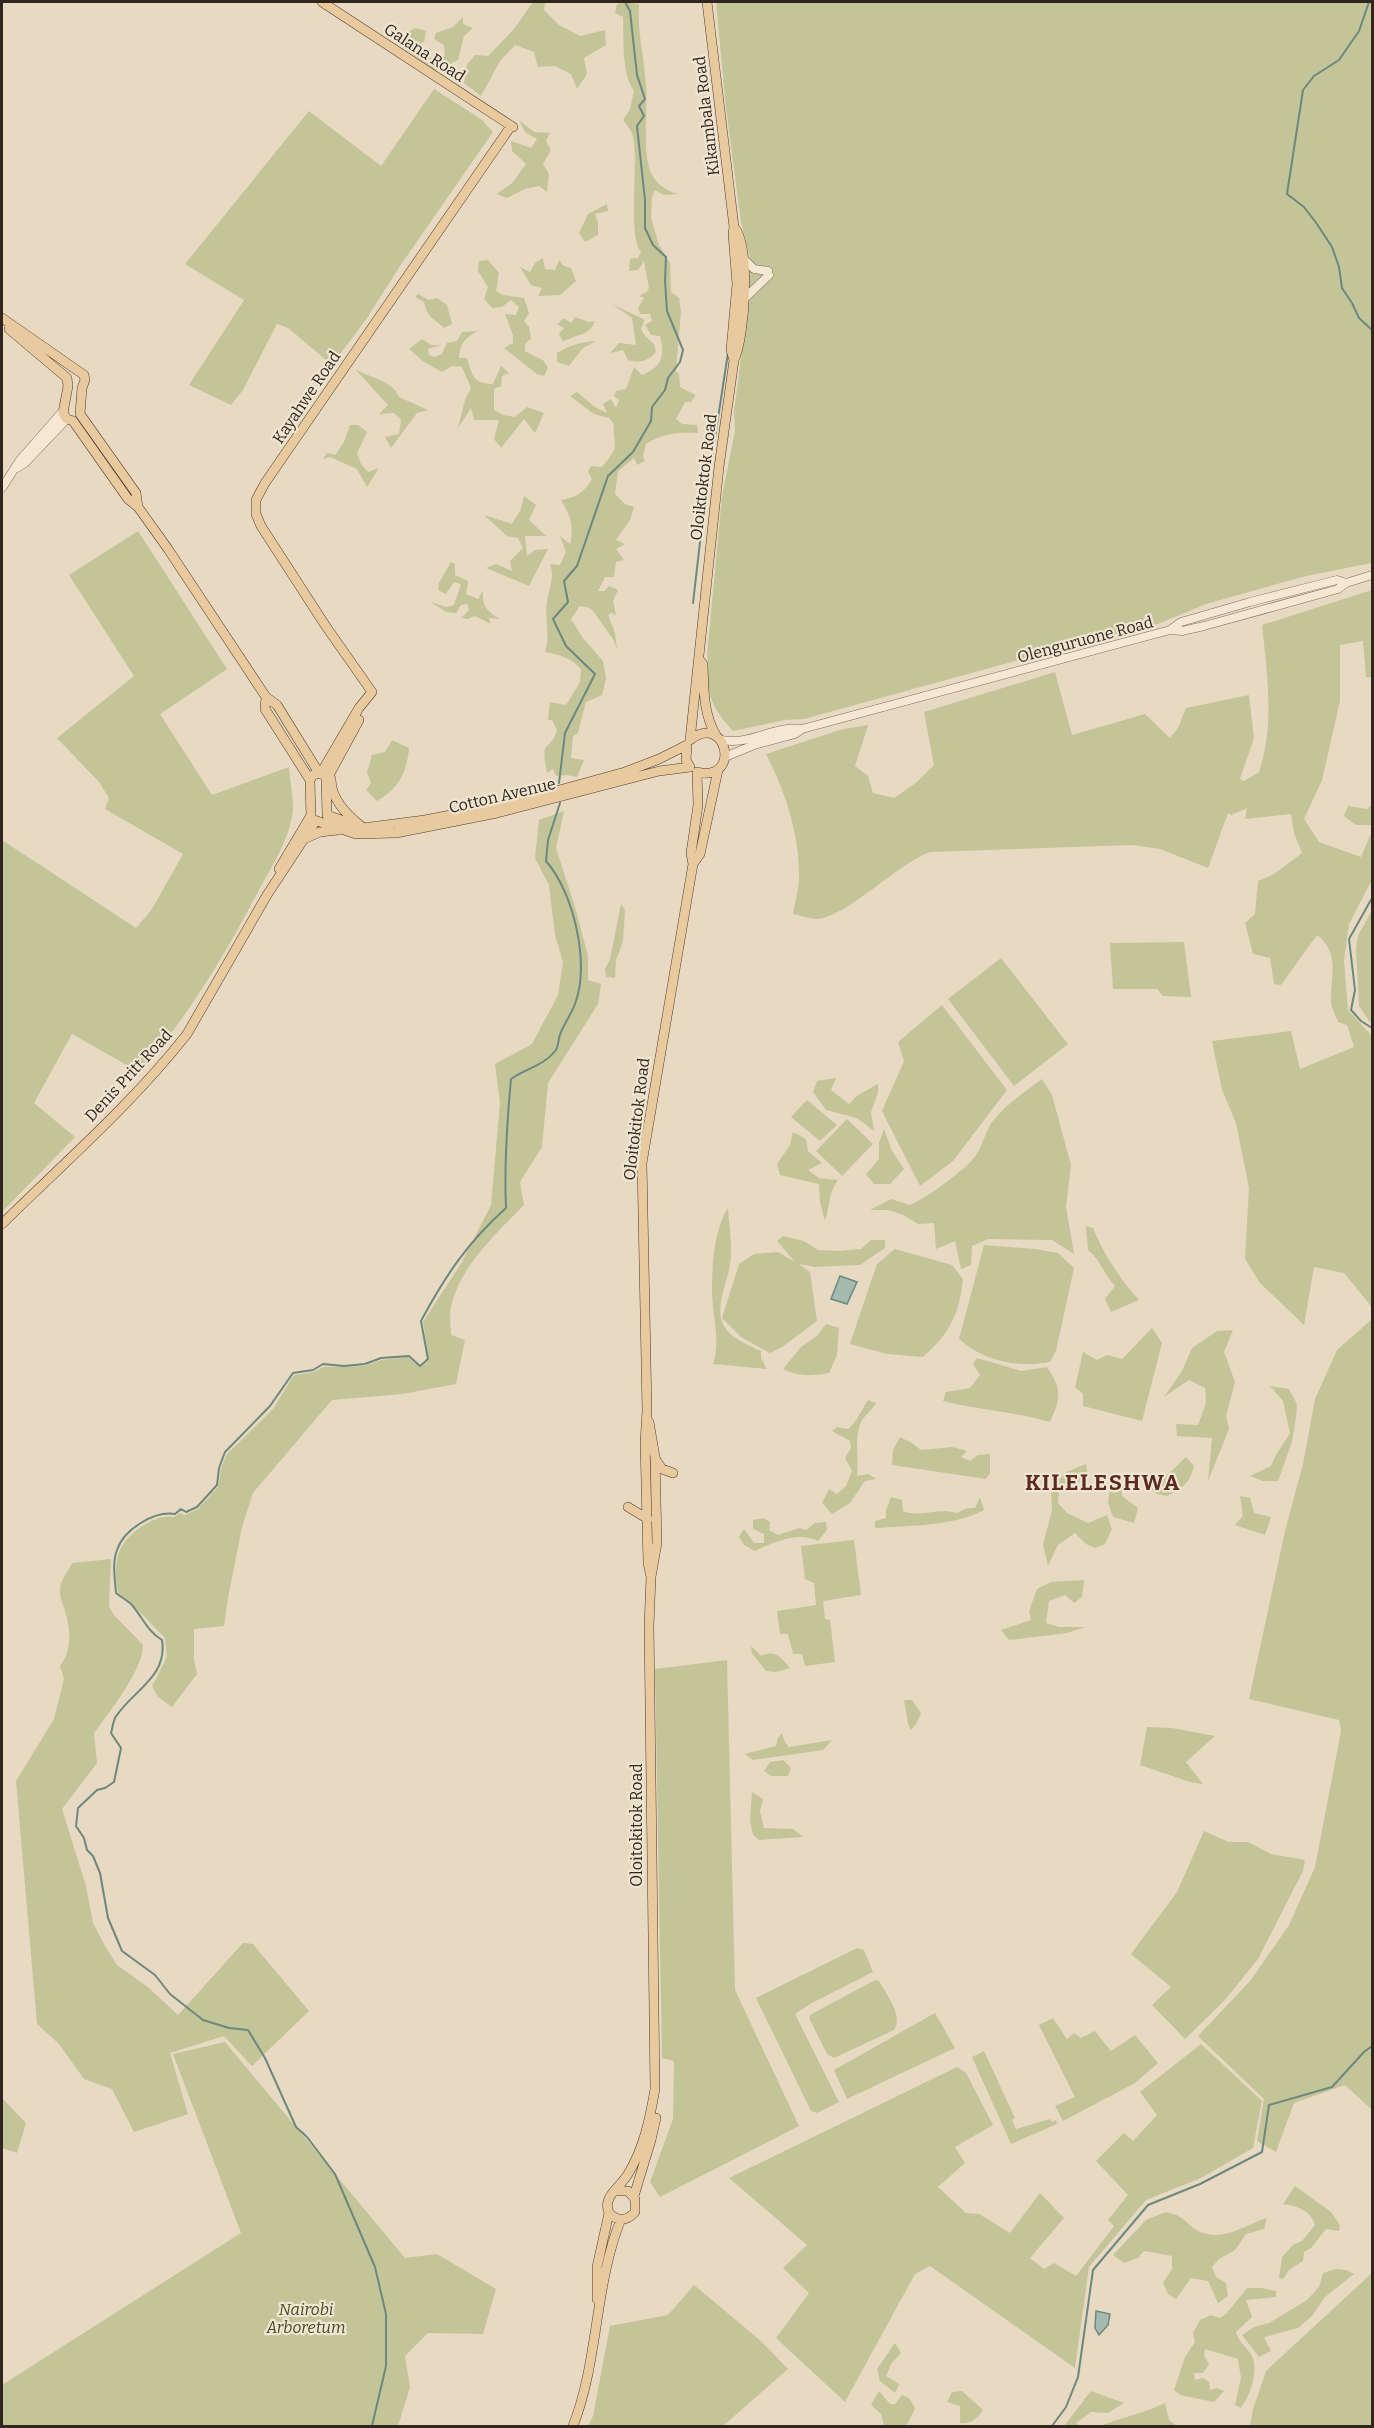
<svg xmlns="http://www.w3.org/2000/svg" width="1374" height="2428" viewBox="0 0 1374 2428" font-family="Bitter,serif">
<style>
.green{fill:#c3c598}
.water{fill:#a4bbb2;stroke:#6c887f;stroke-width:1.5}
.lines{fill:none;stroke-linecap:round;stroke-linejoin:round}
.stream{stroke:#6c887f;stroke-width:2}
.minor-casing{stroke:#806c5b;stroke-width:9}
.major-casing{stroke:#4e3b2f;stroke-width:10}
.minor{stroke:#f4e8d4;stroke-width:8}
.major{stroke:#e8ca9e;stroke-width:9}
.labels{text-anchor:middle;stroke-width:4.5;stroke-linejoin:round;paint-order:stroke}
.street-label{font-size:16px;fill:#31261e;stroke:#f0e5d1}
.park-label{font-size:16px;font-style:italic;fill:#454b27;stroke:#f0e5d1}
.district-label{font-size:22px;font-weight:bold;letter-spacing:1.5px;fill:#592922;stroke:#f0e5d1}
</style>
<rect width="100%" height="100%" fill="#e8d9c2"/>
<!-- green -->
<path class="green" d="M533,2h12l-1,8 15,15 21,11 25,-6 1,15 -22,13 3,16 -10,15 -6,-15 -16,-8 -17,1 -4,-15 -19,-7 -15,16 -19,35 -17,-13 3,-18 8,-10 13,1 26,-27z
M626,2l13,2c-2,27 5,52 7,81 2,23 -4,67 5,88 5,11 16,18 27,21l-14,1 -9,-5 -3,7 -1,21 8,27 11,18 1,29 8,6 2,13 -5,60 3,3 1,13 16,8 -5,7h-6l-9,17 6,5 15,1 1,8c-19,-1 -35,0 -52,11l-3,12 2,5 -8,4 -3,-7 -16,13 -3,23 10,10 9,3 -4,13 -14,20 9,4 -9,5 8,11 -8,2 -2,15h-9l-7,14h6l5,-5 9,4 -5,11 3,14 -5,-2 -3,2 7,18 2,16 -4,-10 -20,-28 -3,-3 -10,-2 -9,13 12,19 20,23 3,17 -4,17 -16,7 -8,31 -5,3 -2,22 13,2 -7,17 -10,-2 -11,1 -3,-7 -6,4c-1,-8 -5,-20 -1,-26 6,-6 8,-7 11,-17l-5,-10h-4l2,-18 16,3 14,-23 1,-13c-11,-12 -21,-14 -36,-17 6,-17 -1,-34 2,-51 2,-13 8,-24 3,-37l10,1 6,-13 -6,-16 10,8c4,-18 1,-28 -9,-44 14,-2 24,-8 31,-21l-4,-7 3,-6 11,1c4,-5 9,-11 12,-17 3,-8 -2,-17 0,-26l-5,-6 -15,-4 -24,-18 7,-4 18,15 12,6 -4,-9 8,-5 5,9 3,-8 -5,-4 2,-5 10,-2 8,-22 8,8c20,-8 23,-18 18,-39l-9,-1 -6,-10 7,-4 -2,-7h-10l-2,-6 6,-10 -5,-2 8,-4 2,-4 -5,-27 -6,9 -9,1 1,-12 8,-1 3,-6c-14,-18 -2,-89 -8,-116 -2,-6 -6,-11 -10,-16l7,-11 4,-18c-13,-20 -10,-51 -11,-74l-8,-4 2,-9z
M716,2h656v561l-66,13 -100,28 -48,20 -74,18 -280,77 -19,1 -52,11c-13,-14 -23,-27 -25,-47 -1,-10 1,-19 -1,-29l15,-159 13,-65 -1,-20 13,-97 3,-56 -9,-36 -15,-114z
M463,17v7l10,4 -9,8 -6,24 -23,11 -33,-24 3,-14 11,-5 10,3 -2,11 -11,4 8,7 15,8 9,-6 -1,-10 -10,-6 2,-6 17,-6z
M434,89l47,30 12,13 -93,134 -33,52 -35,47 -44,-37 -11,-4 -34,66 -12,15 -42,-20 55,-85 -59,-36 124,-153 72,55z
M519,120l15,12 16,1 -4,8 5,9 -8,14 6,10 -2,18 -8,-6 -14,3 -18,9 -10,-4 15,-11 14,-19 -14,-13 -1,-10 20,7 6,-9 -12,-7z
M607,204l1,7 -13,3 3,8v13l-13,7 -6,-9 9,-19z
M543,258l2,11 10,1 4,-10 5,6 7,2 5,13 -16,14 -22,1 4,-8 -11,-3 -11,-18 10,5 5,-9z
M488,260l11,13 -3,18 6,4 22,3 5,15 -5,8 5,6 2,11 -6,6v7l19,10 4,7 -4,8 -7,-2 -33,-26 9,-5v-8l-8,-21 11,1 3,-8 -8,-7 -9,7 -10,1 -8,-9 4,-12 -10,-16 1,-10z
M418,294l11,6 8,-2 10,7 5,19 -8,4c-10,-10 -17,-10 -20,-26l-9,-5z
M612,304l33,16 -4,9 4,7 9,8 2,8c-9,10 -16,11 -28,8l-5,-10 -13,3 9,-10 17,2 -4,-27z
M575,317l14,5 6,-1c-6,16 -20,13 -32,21l-4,-8 5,-6 -7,-4 7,-6 7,5z
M477,331c-12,8 -17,12 -18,27h8c5,17 6,26 26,26l8,-18 8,7 -7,3 -1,10 -7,3v21l9,5 12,2 12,-10 17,6 -9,20 -11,-14 -23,29 -7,-9 5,-19h-25l-3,-12 -13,20 7,-28 6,-12 -9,-21 -10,-1 -10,6 -18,-10 -15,-13 13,-10 9,6h10l-13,4 1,6 5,2 8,-3 5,-11 10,-2 5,-9z
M596,341l-13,7 -14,18 -12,-4v-9c12,-8 24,-11 39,-12z
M355,369c15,9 37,11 44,28l29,13 -11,3 -26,35 -6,-11 14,-3 2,-14 -7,-7 -15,1 9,-9z
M350,425h8l9,7 -10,21 4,11 7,8 11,-4 -12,19 -10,-18 -27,-12 -7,2 4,-6 8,2 9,-13z
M524,496l12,9 -7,15 17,16h-21l2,20 8,-6 13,-1 -19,37 -43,-18 10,-4 16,7 -2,-10 13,-13 -5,-10 -11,-2 -23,-21 28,9 9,-15z
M138,531l89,138 -67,45 52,81 77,-28c1,16 6,36 3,50 -5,26 -20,49 -32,71 -34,65 -72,130 -121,184l-67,-38 -38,69 41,34 -73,75v-372l134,88 16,-19 31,-55 -78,-45 4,-11 -10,-16 -42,-44 77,-62 -65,-101z
M451,562l4,2v11l13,6 -2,13 12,5 5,-8c-1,16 4,20 17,28l-11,-1 2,6 -16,-8 -7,3 -7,-1 8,-8 -2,-6 -6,1 -5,8 -10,-1 -15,-10 15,5 8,-2 7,-21 -7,-2 -8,12 -8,-4 1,-7z
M1372,590v87h-6l-3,-36 -23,4v56l-18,79 -18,39 15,23 42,15 11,-26v49l-23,44 -5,37 4,49 24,26v269l-1,1 -27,-33 -30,-6 -10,58 -44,-42 -15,-24 4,-71 -13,-65 -14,-33 -10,-49 79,-10 9,38 54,-22 -7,-22 -9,-3c-2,-6 -6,-13 -7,-19 -1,-26 10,-50 -14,-68l-36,50 -7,-1 -4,-26 -17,-4 -8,-31 10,-9 3,-33 16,-7 28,-21 -8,-20 -3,-19 -46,5 2,-11 -16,7 -3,-2 -20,55 -48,-19 -28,-4 -202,7c-33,12 -83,65 -113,67 -7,0 -17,-4 -24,-5 2,-12 6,-25 6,-36 1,-42 -14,-88 -33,-124l77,-25 25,-4 -13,41 13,10 5,17 21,5 23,-16 17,-17 -10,-53 131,-40 17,63 73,-21 25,24 8,-10 8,-20 63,-13 5,43 -14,41 4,2 15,-9c16,-48 8,-99 3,-147z
M392,740l17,8c-2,25 -11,41 -32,53l-11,-11 5,-7 -4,-10 5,-18 13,-3z
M1372,804v21h-16l-12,-9 4,-10 19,3z
M564,811l-8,37 19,59 13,49v24l13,4 -3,20 -50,79 -6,64 -22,35 4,23c-28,29 -64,61 -73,102 -2,8 0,19 0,28l14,5 -9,44 -54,10 -70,6 -79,93 -11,34 -14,71 -4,28 -30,3v31l3,14 -25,33 -14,-10 -6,-11 15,-29 -2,-19c-16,-15 -29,-33 -47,-45 -2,-14 -4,-30 2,-43 7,-17 36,-37 54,-33l6,-4 5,2 13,-6 20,-22 3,-19 6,-14 46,-45 21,-34 20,-3 9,-5 42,-1 16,-6 27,-3 12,10 9,-7 -6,-38 39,-60 29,-57 9,-102 -5,-39 37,-20 26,-49 5,-33 -8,-27 -6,-50 -14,-27 4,-38z
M621,904l4,6 -2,31 -7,19 -1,18 -9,-1 -1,-8 5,-10z
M1372,910v115l-13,-19 -3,-57 2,-13z
M1184,942l7,55 -28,-1 -6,-7h-44l-3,-46z
M1001,958l67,86 -54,42 -66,-87z
M942,1005l65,85 -54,71 -33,25 -38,-75 22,-50 -6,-19z
M836,1078l-5,12 18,14 9,-9 20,-11v9l-7,19 3,19 -17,-13 -31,-8 -13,-18 4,-11z
M1042,1079l10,16 19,70 -5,42 8,47 -22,-14 -64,-1 -16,7 -1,19 -10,4 -6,-28 -19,8 -2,-26 -16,1 -15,-9 -15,-5h-18l21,-11 19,6c15,-6 57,-36 66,-50 7,-10 9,-23 16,-33 13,-17 33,-30 50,-43z
M807,1100l30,25 -17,16 -29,-24z
M847,1119l26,25 -31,32 -26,-25z
M884,1129l8,22 12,18 -14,15h-16l-8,-10 13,-15v-16z
M793,1132l13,7 2,12 14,12 -14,7 11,8 19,2c-11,16 -7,24 -13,41l-5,-19 -1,-18 -39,-9 -3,-11 13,-19z
M728,1208c1,19 5,38 2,57 -1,8 -4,15 -6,23 -11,39 3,48 37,63v7l6,11 -54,-5c8,-26 -1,-48 -1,-74 0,-26 2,-60 16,-82z
M1086,1226l7,2c11,27 27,51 46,72l-28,12 -6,-13 10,-13c-11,-12 -15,-26 -27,-36z
M783,1236l21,5 14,9 20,1 23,-2 10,-9h14v8l-25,17 -45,2 -16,-3 11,8 7,49 -35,26 -12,6 -29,-16 -19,-19 17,-54 15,-10 24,-2 17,10 -18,-21z
M984,1245l51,4 23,4 16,15 -18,83 -6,11c-32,6 -67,-1 -91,-23z
M895,1249l57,16 11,14c-4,36 -13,54 -40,78l-36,-3 -37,-10 27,-80z
M1372,1319v791l-27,-25 -51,18 -18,49 -19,-11 7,-42 -66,-63 53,-56 38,-55 26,-58 26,-136 -2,-11 -90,-21 36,-168 18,-67 12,-65 22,-49z
M826,1324l13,4 -2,27 -8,18c-17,3 -30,4 -46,-4l18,-22 16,-11z
M1152,1328l10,15 -20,78 -59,-15v-12l-8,-7 8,-35 14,8 10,-5 15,4z
M1233,1330l-9,22 11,30 -9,34 3,13 -21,52 4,-43 -35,-2 -1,-12 22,1 8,-22 -1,-15 -16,-8 -25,17 18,-26 10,-23 25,-17z
M977,1358l44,13 26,-4c15,22 14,31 3,55 -35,-10 -71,-12 -107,-21l3,-9 24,-4 10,-13 -7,-11z
M1270,1386l19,3 8,15 -1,14 -4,24 -14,39h-15l-13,-5 21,-10 5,-11 14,-22 -7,-32z
M868,1400l8,3c-4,7 -12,13 -15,19 -7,15 -2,37 -4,54l12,-2 7,5 -11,2 -15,22 -18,11 -10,-11 7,-14 8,5 9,-8 6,-15 -7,-13 6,-10 -1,-7 -18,-10 5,-4 11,2c10,-8 13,-19 20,-29z
M900,1437l12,6 9,7 31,-3 15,4 -6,6 9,4 8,-6 12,-1v19l-4,6 -94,-14 1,-15z
M1186,1457l8,9c-5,19 -11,21 -27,30l-10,-2 -13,-10 3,-4 13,-7 5,4z
M1086,1464l2,14 -29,12 -1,13 9,10 21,10 19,-8 5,14 -7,15 -10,4 -9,-4 -11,-11 -17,12 -10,21 -5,-21 9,-35 -1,-21 15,-17z
M1111,1480h11v16l16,12 -4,15 -21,-6 -5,-14z
M1240,1496l10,2 4,15 17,4 -6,18 -30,-10 8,-9z
M891,1497l11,3 1,11c16,7 35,-4 54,2l10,-5h8l5,-11 4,13c-28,16 -77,16 -109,18v-7l11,-3v-8z
M763,1518l7,4 -1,8 9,5 21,-7 7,2 9,-7 11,-1 1,8 -9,11c-20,-10 -44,1 -63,10l-11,-6 -5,-8 5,-8 10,14h10v-9l-11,-5v-9z
M854,1540l7,55 -38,6 2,18 5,1 5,42 -30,4 -3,-12h-9l-5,-20h-8l-3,-23 39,-6 -2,-22 -9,-4 -4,-33z
M111,1559l-2,47 5,9 29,30c1,23 -35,69 -49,88l3,30 -35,46 24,77 7,37 12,23 12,19 32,23 29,27 65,-72 10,1 56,67 -57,55 -28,-30 -54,17 18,61 -54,18 -22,-43 -28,-10 -25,-35 -22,-20 -21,-243 38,-62 10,-40 -4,-13c12,-16 11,-36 5,-55 -2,-7 -6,-15 -5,-22 1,-9 8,-18 12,-26z
M1084,1580l-2,17 -8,6 -9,-8 -16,6 -3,22 13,4h26l-18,6 -58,7 -8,-10 30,-10 -2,-9 8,-22 14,-7z
M751,1646l10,10c15,-7 20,2 29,12l-14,4 -10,-1 -14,-18z
M727,1660l8,330 64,136 -139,71 -10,-15 23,-63 1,-58 -12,-3 -7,-389z
M904,1700h8l9,13 -5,11 -5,6 -3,-6z
M1147,1727l25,1 43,8 -29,26 17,22 -13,-2 -50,-17z
M782,1733l3,9 4,5 43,-7 -9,10 -70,10 -8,-6 31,-8 2,-8z
M783,1760l8,8 -3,8h-17l-7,-5 6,-9z
M752,1792l11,7 -3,12 4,17 29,1 10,8 -44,3 -6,-5 -3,-14z
M1204,1831l25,11h19l23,12 34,6 -2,11 -45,88 -34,42 -39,38 -33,-34 19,-18 -40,-33 46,-62z
M857,1948l7,2 9,22 -63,32 -15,10 44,88 -22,11 -6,-2 -55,-113z
M875,1980l4,1c7,13 25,35 15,49l-60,28 -7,-4 -18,-36 1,-3z
M935,2013l20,35 -108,51 -13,-29z
M1053,2018l14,21 7,-6 7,5 14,-7 16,20 24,-16 23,28 -23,20 -72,38 -8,-15 20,-9 -36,-72z
M225,2042l180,216 32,-4 59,35 -13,45 -55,-1 -23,23 5,31 -12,39h-396v-41l239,-152 -68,-179z
M1201,2044l61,57 -9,47 -52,30 -55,22 -57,67 -14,101 -145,-102 -15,8 -70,128 -69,-64 33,-45 -26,-25 24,-23 -78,-67 228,-111 9,6 27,52 -38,22 10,16 -27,24 28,26 13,1 31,19 30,-40 24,25 -34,40 14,11 10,-6 22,13 38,-50 -6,-6 20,-25 -32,-34 28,-28 9,8 24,-26 -17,-23z
M984,2051l31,67 -3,2 4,9 34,-10 2,3 4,-2 1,4 -46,20 -39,-87z
M2,2098l24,25 -9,30 -15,-5z
M1295,2186l36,26 9,13 -1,6 -13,-2 -15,19 -7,4 -1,9 -14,9 -6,9 -4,-1 3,-21 11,-12 9,-4 13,-16c-4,-15 -18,-19 -32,-21z
M1166,2212c20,4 18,11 32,19 25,12 46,-6 69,-13l-3,11 -18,5 -11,16 -16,9 -7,8 4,10 10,6 2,13 -10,7 -10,-22 -17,-3 -15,21 -8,-5 -5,-11 9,-14v-13l-28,-5 -6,7 -14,5 -11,-8 33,-35z
M1336,2269l10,1 8,4 -29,23 -13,19 -14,12 -34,9 7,14 -12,6 -17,-22 12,-8 15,-4 38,-23 12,-13 4,-14z
M1372,2273v153h-122l3,-17 13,-38z
M694,2285l67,56 27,28 -65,57h-135l5,-10 17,-90 58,-11z
M1247,2288h14l15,3v6l-30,3 6,17 -16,15c2,10 11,15 16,24 7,16 -2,39 -11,52l-6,-3 6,-27 -3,-19 -33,-10 -1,6 5,9 -6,9h-9l1,7 8,-2 6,4 1,8 7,-2 7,3 -10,11 -34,-7 -6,-5 11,-33 10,-15 -2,-9 7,-13 11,-5 9,3 7,-5z
M895,2343l6,10 -10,11 -5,12 13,8 -4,9 -15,-12 -3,-12z
M879,2391l11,13h5l7,-9 7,3 6,10 -7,15 -3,3h-21l-3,-12 -10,-9z
M962,2391l21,19c-5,9 -13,14 -23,13v-17l-13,-4 5,-10z
M1091,2391l33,12 -16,10 -17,-1 -15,11 3,3h-15z
M1165,2403l4,17 8,6h-76c21,-9 44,-13 64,-23z"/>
<!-- water -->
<path class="water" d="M840,1276l17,6 -10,22 -16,-5z
M1096,2311l14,3 -2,11 -9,10 -4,-7z"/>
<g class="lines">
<!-- stream -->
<path class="stream" d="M1369,2l-10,29 -20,29 -25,16 -11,14 -16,104 17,13 13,17 15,23 7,20 3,21 10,15 7,15 13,12
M693,603l10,-87 25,-163
M559,783l6,-50 30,-59 -29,-28 -13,-27 15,-17 -4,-21 13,-15 31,-90 25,-24 18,-31 1,-14 13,-17 3,-12 12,-16 3,-12 -16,-39 -2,-30 1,-24 -13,-12 -8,-17v-28l-8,-74 7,-10 -5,-10 6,-7 -8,-24 -7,-64 -5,-9
M1372,898l-23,41 6,51 -4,20 10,11 11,7
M372,2426l14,-60v-52l-11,-47 -40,-93 -28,-37 -11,-10 -31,-69 -17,-28 -19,-2 -26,-8 -33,-26 -15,-19 -33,-24 -14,-33 -8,-45 -7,-17 -6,-6 -3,-12 -8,-12 2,-18 19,-18 8,-2 9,-6 7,-34 -10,-15c2,-6 2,-14 6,-18 17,-25 51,-39 45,-75 -15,-9 -19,-22 -30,-35 -4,-4 -11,-8 -16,-12 -1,-14 -4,-30 1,-43 7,-21 37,-39 58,-36l6,-5 5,3 11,-5 20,-22 2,-17 6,-16 45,-46 23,-33 20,-3 10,-6 21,2 21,-2 16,-6 28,-2 11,10 8,-7 -7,-38c24,-45 47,-79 85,-113 -2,-43 1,-86 5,-129 15,-11 33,-13 45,-29 3,-5 2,-12 5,-18 4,-9 10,-18 14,-28 15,-41 -1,-111 -29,-143l2,-21 12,-37
M1052,2426l14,-19 12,-30 15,-107 55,-65 52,-21 62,-32 7,-47 63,-18 32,-35 8,-6"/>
<defs>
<path id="minor" d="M743,258l11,11 14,2
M744,299l25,-24
M17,468l8,-5 42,-44
M2,488l18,-28 43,-49
M1170,630l12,1 22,-5 134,-37 8,-6
M721,740c28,6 54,-15 81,-11
M725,757l29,-12 41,-11 7,-5 368,-99 11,-8 69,-20 87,-22 9,3 26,-8"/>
<path id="major" d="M322,2l191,125
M707,2l27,225 -1,7 4,50 -6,66 3,10
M2,318l82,57 1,5 -3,8 -2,26 56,79 2,14
M9,329l58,49
M67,378l1,8 -5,27 4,6 6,2
M73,421l55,78 10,8 30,42 98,148 11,8 42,68 7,3 1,39
M699,659l4,5c1,27 0,50 14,73
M266,697l-1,12 45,71
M690,740l29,-273 15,-107c11,-23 17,-113 0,-133
M319,773l-6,2 -3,5 1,39 45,15 40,-1 101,-20 162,-42 31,-4 -4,-7 1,-15
M321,773l38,-65 13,-16 -47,-67 -64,-99 -5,-12v-14l9,-17 246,-357
M327,779l32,-59
M331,779c0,20 15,35 30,47
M327,815l36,13 62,-8 87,-17 113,-31 34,-13 28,-14
M306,838l14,-6 18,-2
M693,864l7,-10 18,-84
M279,869l31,-52
M2,1224c62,-61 131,-121 185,-190l80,-139 48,-73
M656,1460l6,9 11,4
M628,1507l20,12
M651,1577l-3,-14 -3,-121 2,-31 -5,-248 51,-299 -2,-11 7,-48 -1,-33c45,11 30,-61 -7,-32
M616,2191h12l7,8v13c-8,9 -17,10 -26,1 -7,-17 11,-25 19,-39 16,-26 22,-56 27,-85l-6,-463 2,-49 6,-34 -2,-86 -6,-35
M634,2196l17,-56 5,-22
M597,2299v-32l12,-54
M573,2426c26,-66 21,-140 48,-207"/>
</defs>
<!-- minor casing -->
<use href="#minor" class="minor-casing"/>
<!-- major casing -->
<use href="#major" class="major-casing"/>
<!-- minor -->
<use href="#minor" class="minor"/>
<!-- major -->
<use href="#major" class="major"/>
</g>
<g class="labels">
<!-- street labels -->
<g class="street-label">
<text transform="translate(425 52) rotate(33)" y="6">Galana Road</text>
<text transform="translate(706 116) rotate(-97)" y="6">Kikambala Road</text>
<text transform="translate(306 397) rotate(-56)" y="6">Kayahwe Road</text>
<text transform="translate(703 477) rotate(-83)" y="6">Oloiktoktok Road</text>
<text transform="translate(1085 639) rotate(-15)" y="6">Olenguruone Road</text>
<text transform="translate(502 795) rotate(-13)" y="6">Cotton Avenue</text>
<text transform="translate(128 1075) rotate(-47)" y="6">Denis Pritt Road</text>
<text transform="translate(636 1119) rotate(-83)" y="6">Oloitokitok Road</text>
<text transform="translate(636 1825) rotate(-90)" y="6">Oloitokitok Road</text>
</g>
<!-- park labels -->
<g class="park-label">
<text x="306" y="2315">Nairobi<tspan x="306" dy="18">Arboretum</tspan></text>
</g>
<!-- district labels -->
<g class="district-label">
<text x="1103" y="1490">KILELESHWA</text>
</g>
</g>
<!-- border -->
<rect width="1374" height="2428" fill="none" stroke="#31261e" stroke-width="6"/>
</svg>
